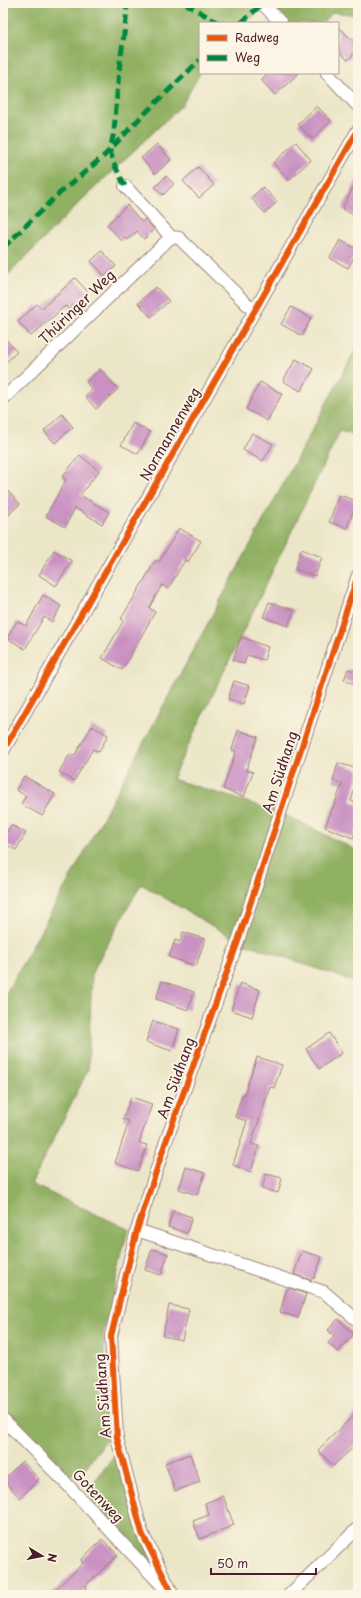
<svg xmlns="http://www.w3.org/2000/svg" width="361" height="1598" viewBox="0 0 361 1598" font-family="'Playpen Sans',sans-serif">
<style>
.forest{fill:#90b062;stroke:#6d6846}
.building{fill:#c991c2}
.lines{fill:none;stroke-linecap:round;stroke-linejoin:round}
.minor-casing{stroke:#9b827a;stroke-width:14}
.minor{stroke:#fff;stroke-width:12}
.quiet{stroke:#00873e;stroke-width:5;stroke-dasharray:10 5;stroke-linecap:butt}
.cycleway-casing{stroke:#fcf5e5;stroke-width:8}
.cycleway{stroke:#e8590c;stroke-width:6}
.labels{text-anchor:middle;stroke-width:3.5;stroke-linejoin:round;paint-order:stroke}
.street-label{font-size:14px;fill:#4a1f2b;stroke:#fcf5e5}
</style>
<rect width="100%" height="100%" fill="#fcf5e5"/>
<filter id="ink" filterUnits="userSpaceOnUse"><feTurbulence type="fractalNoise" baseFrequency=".025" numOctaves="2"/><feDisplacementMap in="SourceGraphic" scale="8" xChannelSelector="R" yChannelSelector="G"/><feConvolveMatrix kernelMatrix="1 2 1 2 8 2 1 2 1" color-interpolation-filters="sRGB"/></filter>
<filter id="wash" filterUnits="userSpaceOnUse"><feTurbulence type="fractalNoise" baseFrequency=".012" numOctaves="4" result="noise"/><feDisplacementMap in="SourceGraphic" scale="16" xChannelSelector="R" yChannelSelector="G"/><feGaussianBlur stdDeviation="0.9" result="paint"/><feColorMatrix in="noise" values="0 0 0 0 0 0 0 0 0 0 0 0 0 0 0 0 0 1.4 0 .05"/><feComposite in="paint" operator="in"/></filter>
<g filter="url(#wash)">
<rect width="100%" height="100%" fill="#ece6c8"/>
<!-- forest -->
<path class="forest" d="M11,3h347v12l-25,-3 -11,11h-45l-15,-13 -18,13h-44v50l-18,32 -98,93 -81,82v-266z
M358,345v91l-18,-5 -168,348 107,33 79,39v132l-120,-42 -97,-57 -49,88 -4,98 -57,114 97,45 -25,106 8,98 -24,33 -19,11 -65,-66v-412l82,-148z
M117,1452l37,117 -62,-69 -1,-14z"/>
<g id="blocks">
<!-- building -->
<path class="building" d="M338,27l20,18v4l-10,11 -10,-9z
M268,73h31l-24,22 -14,-15z
M317,106l14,15 -19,18 -14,-15z
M296,142l15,18 -22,20 -16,-17z
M157,144l14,16 -16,14 -14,-16z
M198,167l16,18 -15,13 -16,-17z
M166,176l8,8 -11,11 -8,-8z
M358,178v39l-16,-8z
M263,187l14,15 -12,11 -14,-15z
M127,205l15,17 3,-3 9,10 -10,10 -7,-8 -10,9 -2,-3 -3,4 -15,-16z
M340,240l18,10 -10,18 -18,-10z
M102,251l14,15 -11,10 -14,-15z
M75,278l13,14 -19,17 -4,-3 -34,30 -13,-14 19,-18 4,5z
M156,287l13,14 -18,16 -13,-14z
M291,307l20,11 -9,18 -21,-12z
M3,336l14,16 -14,13z
M296,359l18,10 -13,22 -18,-10z
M100,369l18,20 -22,20 -11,-13 7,-6 -6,-8z
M260,382l22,12 -15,27 -21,-12z
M62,414l11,13 -18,16 -11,-12z
M133,423l17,9 -12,22 -17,-9z
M252,433l21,11 -10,17 -20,-11z
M80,455l19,16 -19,24 29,17 -7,12 -27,-16 -10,19 -19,-11 20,-36 -4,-3z
M3,486l17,18 -17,16z
M339,495l18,6 -10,27 -18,-6z
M179,528l22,13 -13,21 -3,-2 -17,29 -6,-4 -13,23 6,4 -33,58 -20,-12 22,-38 -3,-1 12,-20 23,-39 3,2z
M301,549l21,8 -7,19 -20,-7z
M54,550l18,11 -16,25 -17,-11z
M43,595l18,11 -9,16 -8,-5 -19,32 -18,-11 10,-17 9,5z
M269,602l25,8 -6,16 -25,-9z
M241,637l27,10 -4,13 -17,-5 -3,9 -11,-4z
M348,669l10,3 -3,12 -11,-4z
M234,681l16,5 -6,18 -16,-5z
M92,726l16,9 -9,17 -6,-3 -19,32 -15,-9 11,-18 4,2z
M238,730l20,7 -12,33 7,2 -9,25 -21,-8 13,-38 -4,-1z
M338,763l20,6v7l-7,25 7,3v22l-5,12 -28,-11 18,-44 -10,-2z
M24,776l31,18 -13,22 -21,-12 5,-8 -10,-6z
M11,825l15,8 -10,17 -13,-7v-4z
M183,932l22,7 -9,27 -27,-9 6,-17 5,2z
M162,981l32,11 -6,18 -32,-11z
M240,983l20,7 -8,27 -21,-7z
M153,1021l26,8 -7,22 -26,-9z
M329,1033l13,20 -23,16 -13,-20z
M257,1057l25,8 -8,23 -4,-1 -19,57 8,2 -8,26 -18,-7 14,-44 -12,-4 7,-22h2z
M131,1097l21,7 -13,39 8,2 -9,26 -23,-8 14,-42 -6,-2z
M186,1167l19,6 -8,22 -18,-6z
M266,1174l16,4 -4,15 -16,-5z
M173,1211l19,6 -5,16 -19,-6z
M152,1249l16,5 -7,21 -16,-5z
M302,1251l20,6 -8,22 -2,-1 -1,2 -17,-6z
M289,1288l17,6 -8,24 -18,-6 7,-23z
M169,1305l20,4 -7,31 -19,-4z
M338,1319l16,15 -16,18 -10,-9 6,-7 -6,-6z
M358,1411v32l-25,23 -15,-16z
M190,1454l10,28 -25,9 -10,-28z
M22,1461l17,18 -19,19 -17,-18z
M223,1496l11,29 -34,14 -7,-18 16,-6 -4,-12z
M102,1539l16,16 -33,31 2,2 -8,7h-29l33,-32 -2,-3z"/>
</g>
</g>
<g filter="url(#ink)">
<use href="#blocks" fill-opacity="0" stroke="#9b827a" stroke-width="1"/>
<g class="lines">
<defs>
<path id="minor" d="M262,3l19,20
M327,73l31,33
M125,186l46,51
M3,399l168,-162 8,1 75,73
M3,751l355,-621
M137,1230l187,62 34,29
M3,1419l60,61 103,110
M173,1595l-31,-62 -25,-95 -6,-102 26,-106 27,-83 74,-206 120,-366
M289,1595l69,-67"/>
</defs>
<!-- minor casing -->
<use href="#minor" class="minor-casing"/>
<!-- minor -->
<use href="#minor" class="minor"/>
<!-- quiet -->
<path class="quiet" d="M185,3l33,20
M241,23l22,-20
M125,186l-12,-24 -3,-12 4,-18 5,-62 7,-50 1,-17
M3,248l51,-50 51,-43 31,-33 64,-62"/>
<defs>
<path id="cycleway" d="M3,751l355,-621
M173,1595l-31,-62 -25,-95 -6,-102 26,-106 27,-83 74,-206 120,-366"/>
</defs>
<!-- cycleway casing -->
<use href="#cycleway" class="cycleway-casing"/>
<!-- cycleway -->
<use href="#cycleway" class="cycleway"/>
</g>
</g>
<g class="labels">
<!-- street labels -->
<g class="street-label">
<text transform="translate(77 307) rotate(-44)" y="5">Thüringer Weg</text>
<text transform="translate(170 434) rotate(-60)" y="5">Normannenweg</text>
<text transform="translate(280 772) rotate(-72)" y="5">Am Südhang</text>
<text transform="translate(176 1078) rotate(-70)" y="5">Am Südhang</text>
<text transform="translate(103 1396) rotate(-94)" y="5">Am Südhang</text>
<text transform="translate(98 1496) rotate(47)" y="5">Gotenweg</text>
</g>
</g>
<!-- margin -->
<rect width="361" height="1598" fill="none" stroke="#fcf5e5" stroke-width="16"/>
<!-- legend -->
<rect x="199" y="22" width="140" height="52" fill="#fcf5e5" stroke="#b59f9b"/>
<rect x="207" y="35" width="20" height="6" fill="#e8590c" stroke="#b59f9b"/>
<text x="235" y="42" font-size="12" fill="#4a1f2b">Radweg</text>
<rect x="207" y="55" width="20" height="6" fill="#00873e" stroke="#b59f9b"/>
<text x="235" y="62" font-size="12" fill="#4a1f2b">Weg</text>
<!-- north arrow -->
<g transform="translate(42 1556) rotate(100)" stroke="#fcf5e5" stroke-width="3" paint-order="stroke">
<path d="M0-3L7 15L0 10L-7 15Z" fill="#4a1f2b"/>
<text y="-6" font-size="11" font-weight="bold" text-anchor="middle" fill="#4a1f2b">N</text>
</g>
<!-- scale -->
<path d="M211 1568v6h105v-6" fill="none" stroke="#4a1f2b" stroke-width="2"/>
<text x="217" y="1568" font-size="12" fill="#4a1f2b" stroke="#fcf5e5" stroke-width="3" paint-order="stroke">50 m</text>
</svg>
